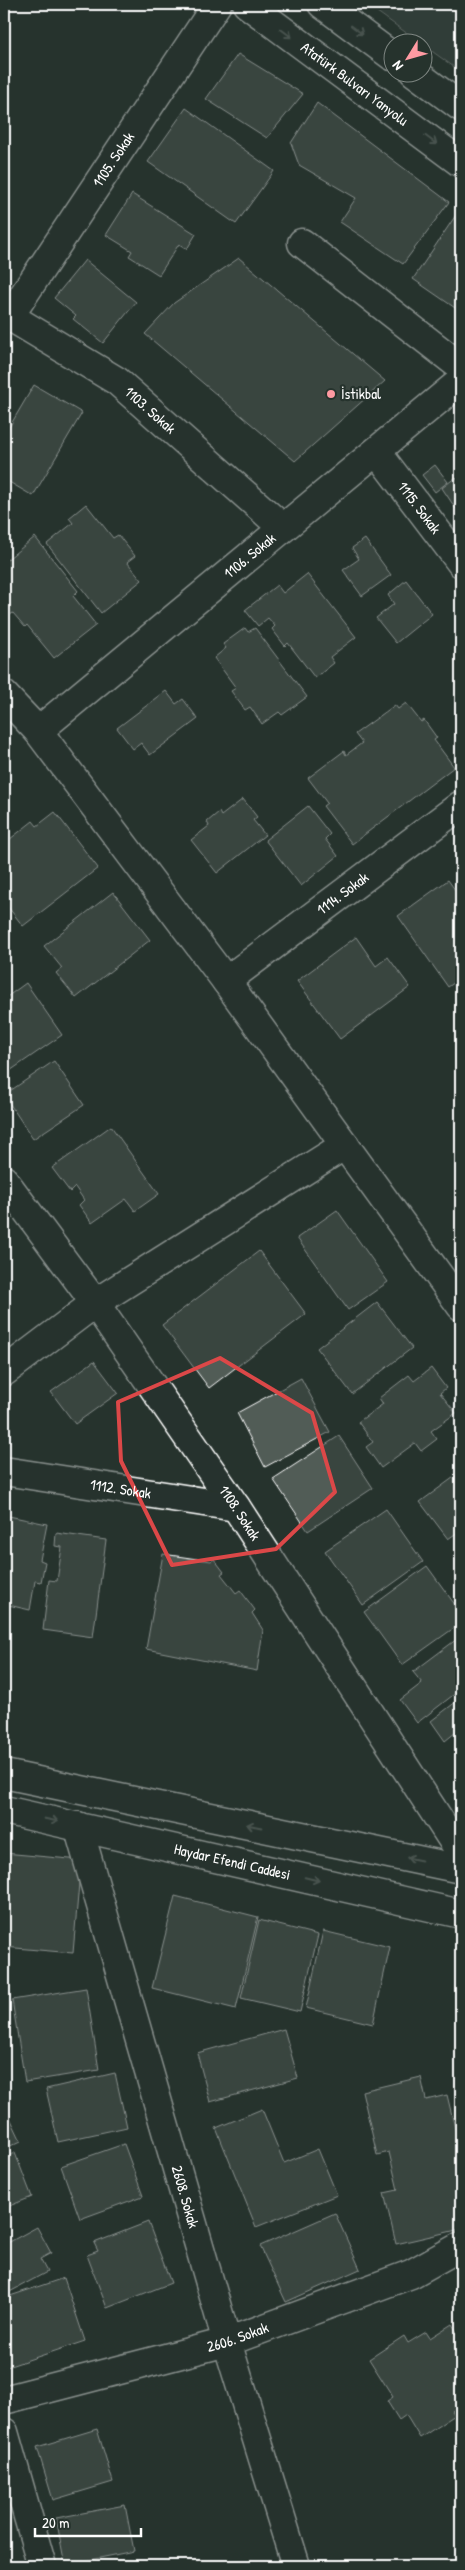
<svg xmlns="http://www.w3.org/2000/svg" width="465" height="2570" viewBox="0 0 465 2570" font-family="'Patrick Hand',sans-serif">
<style>
.green{fill:#3e4944;stroke:#9ea4a2}
.building{fill:#515c57;stroke:#fff}
.lines{fill:none;stroke-linecap:round;stroke-linejoin:round}
.minor-casing{stroke:#fff;stroke-width:31}
.tertiary-casing{stroke:#fff;stroke-width:31}
.secondary-casing{stroke:#fff;stroke-width:31}
.trunk-casing{stroke:#fff;stroke-width:31}
.minor{stroke:#26332d;stroke-width:28}
.tertiary{stroke:#26332d;stroke-width:28}
.secondary{stroke:#26332d;stroke-width:28}
.trunk{stroke:#26332d;stroke-width:28}
.oneway{stroke:#727a76}
.marked{fill:none;stroke:#dc4848;stroke-width:4;stroke-linejoin:round}
.poi-dot{fill:#ff9aa2;stroke:#26332d;stroke-width:2}
.labels{text-anchor:middle;stroke-width:4.5;stroke-linejoin:round;paint-order:stroke}
.street-label{font-size:15px;fill:#fff;stroke:#26332d}
.poi-label{font-size:15px;fill:#fff;stroke:#26332d;text-anchor:start}
</style>
<rect width="100%" height="100%" fill="#26332d"/>
<filter id="ink" filterUnits="userSpaceOnUse"><feTurbulence type="fractalNoise" baseFrequency=".02" numOctaves="2"/><feDisplacementMap in="SourceGraphic" scale="10" xChannelSelector="R" yChannelSelector="G"/><feConvolveMatrix kernelMatrix="1 2 1 2 8 2 1 2 1" color-interpolation-filters="sRGB"/></filter>
<g filter="url(#ink)">
<!-- green -->
<path class="green" d="M366,4h95v68z"/>
<!-- building -->
<path class="building" d="M238,54l65,40 -36,44 -61,-39z
M317,103l132,99 -46,62 -63,-42 16,-24 -57,-33 -8,-22z
M186,108l88,63 -38,53 -88,-62z
M132,194l64,40 -9,15 -8,-5 -20,31 -30,-19 3,-5 -26,-16z
M460,209l1,1v102l-48,-33z
M239,258l146,123 -90,80 -150,-127 29,-31z
M85,260l51,42 -33,41 -30,-24 3,-3 -22,-18z
M34,385l48,28 -49,83 -29,-17v-43z
M435,465l13,17 -13,10 -13,-17z
M456,477l5,8v20l-5,4 -14,-21z
M86,504l27,34 5,-3 17,21 -8,6 15,18 -41,33 -54,-69 26,-21 -4,-5z
M35,537l43,54 -5,5 23,29 -42,33 -27,-33 -2,2 -12,-14 -9,6v-57z
M365,539l26,36 -29,21 -19,-26 16,-11 -7,-11z
M307,574l49,63 -26,20 4,6 -19,15 -27,-35 -3,3 -13,-17 3,-3 -7,-8 -10,8 -13,-16 32,-25 6,8z
M406,580l26,34 -36,29 -20,-25 18,-14 -6,-9z
M245,628l3,4 7,-4 52,69 -25,18 -3,-3 -17,12 -12,-17 -5,3 -14,-19 5,-3 -22,-30 12,-10 -3,-4z
M166,691l10,13 7,-5 15,20 -48,36 -9,-12 -8,6 -16,-21z
M406,703l15,19 3,-2 13,18 -3,2 20,27 -102,77 -29,-38 4,-3 -19,-25 36,-27 2,4 16,-12 -7,-9 40,-29 3,4z
M243,799l14,18 -4,3 12,15 -48,38 -26,-33 18,-14 -2,-4 12,-10 2,4z
M308,806l22,28 -5,5 13,17 -37,30 -36,-46z
M55,812l43,56 -75,58 -19,-24v-51l5,-4 -4,-4 28,-22 4,5z
M448,880l13,18v80l-13,9 -50,-71z
M113,892l37,48 -74,58 -20,-25 6,-5 -18,-22z
M356,937l20,29 12,-9 22,30 -70,52 -43,-58z
M26,983l36,52 -58,40v-76z
M54,1061l30,44 -51,34 -29,-44z
M111,1126l48,68 -24,17 -9,-12 -34,24 -13,-18 5,-5 -9,-13 -5,5 -18,-24z
M337,1210l51,72 -40,28 -51,-72z
M259,1251l47,63 -97,74 -47,-63z
M377,1302l35,46 -60,46 -35,-46z
M94,1361l24,32 -43,31 -24,-32z
M431,1368l15,20 -6,5 16,20 -25,18 6,8 -16,12 -6,-8 -34,25 -15,-21 7,-5 -15,-20 25,-18 -4,-6 30,-23 5,6z
M301,1378l29,54 -65,35 -28,-54z
M339,1436l34,52 -65,43 -35,-52z
M461,1472v58l-13,9 -28,-37z
M386,1509l37,53 -60,43 -38,-54z
M4,1515l43,9 -7,36 5,2 -4,20 -6,-1 -5,29 -26,-6z
M56,1533l50,7 -13,97 -50,-7 6,-50 8,1 5,-34 -7,-1z
M163,1554l48,7 3,-2 10,13 -3,2 15,19 4,-3 15,20 -3,3 11,17 -6,41 -111,-22z
M427,1566l34,47v10l-59,42 -38,-53z
M461,1636v53l-44,34 -17,-23 22,-17 -9,-11z
M461,1698v30l-16,13 -14,-20z
M4,1853l77,7 -8,93 -69,-6z
M175,1896l83,21 -22,92 -84,-21z
M259,1920l59,15 -18,77 -59,-14z
M323,1931l67,16 -17,77 -67,-16z
M86,1988l13,82 -74,12 -13,-82z
M284,2029l14,49 -88,24 -13,-49z
M115,2073l12,54 -69,15 -12,-53z
M421,2077l5,23 21,-5 14,58v76l-65,15 -12,-51 14,-3 -9,-38 -12,3 -15,-64z
M4,2105l17,36 -17,8z
M262,2109l22,54 34,-14 19,46 -81,32 -40,-99z
M124,2144l19,52 -63,23 -19,-53z
M15,2153l17,44 -28,11v-51z
M335,2213l25,56 -74,33 -26,-56z
M148,2222l23,61 -64,25 -20,-53 11,-4 -4,-8z
M37,2227l14,26 -11,6 7,13 -43,23v-50z
M64,2278l21,63 -81,27v-70z
M452,2324l9,15v66l-9,6 3,4 -35,23 -14,-23 -7,5 -12,-19 6,-4 -24,-38 35,-23 4,7 18,-11 4,6z
M97,2429l16,53 -60,18 -16,-53z
M125,2505l9,46 -69,14 -9,-47z"/>
<g class="lines">
<defs>
<g id="minor">
<path d="M302,243l159,124"/>
<path id="s1" d="M4,313l113,68 166,147"/>
<path id="s2" d="M9,317l208,-313"/>
<path id="s3" d="M377,452l84,111"/>
<path id="s4" d="M38,731l423,-350"/>
<path id="s5" d="M226,981l235,-176"/>
<path id="s6" d="M4,1180l91,123 141,204 225,346"/>
<path d="M4,1372l91,-69 250,-158"/>
<path id="s7" d="M4,1471l232,36"/>
<path id="s8" d="M78,1826l149,516 69,224"/>
<path id="s9" d="M4,2400l223,-58 184,-68 50,-28"/>
<path d="M4,2432l38,134"/>
</g>
<g id="tertiary">
<path id="s10" d="M247,4l214,159"/>
<path d="M4,695l34,36 188,250 235,325"/>
</g>
<g id="secondary">
<path d="M4,1774l457,95"/>
<path id="s11" d="M4,1810l457,104"/>
</g>
<path id="trunk" d="M322,4l70,52
M414,72l47,35"/>
</defs>
<!-- minor casing -->
<use href="#minor" class="minor-casing"/>
<!-- tertiary casing -->
<use href="#tertiary" class="tertiary-casing"/>
<!-- secondary casing -->
<use href="#secondary" class="secondary-casing"/>
<!-- trunk casing -->
<use href="#trunk" class="trunk-casing"/>
<!-- minor -->
<use href="#minor" class="minor"/>
<!-- tertiary -->
<use href="#tertiary" class="tertiary"/>
<!-- secondary -->
<use href="#secondary" class="secondary"/>
<!-- trunk -->
<use href="#trunk" class="trunk"/>
</g>
<!-- one-way arrows -->
<defs><path id="oneway-shaft" d="M-6 0H5M1.5-3L5.5 0L1.5 3" fill="none" stroke-width="1.6" stroke-linecap="round" stroke-linejoin="round" transform="scale(1.25)"/></defs>
<g class="oneway">
<use href="#oneway-shaft" transform="translate(357 30) rotate(37)"/>
<use href="#oneway-shaft" transform="translate(286 33) rotate(37)"/>
<use href="#oneway-shaft" transform="translate(431 140) rotate(37)"/>
<use href="#oneway-shaft" transform="translate(51 1820) rotate(12)"/>
<use href="#oneway-shaft" transform="translate(254 1826) rotate(-168)"/>
<use href="#oneway-shaft" transform="translate(414 1859) rotate(-168)"/>
<use href="#oneway-shaft" transform="translate(312 1879) rotate(13)"/>
</g>
</g>
<!-- marked area -->
<path d="M0 0H465V2570H0ZM220,1358l92,55 23,79 -59,57 -104,16 -51,-104 -3,-59z" fill="#26332d" fill-opacity=".55" fill-rule="evenodd"/>
<path class="marked" d="M220,1358l92,55 23,79 -59,57 -104,16 -51,-104 -3,-59z"/>
<!-- markers -->
<circle class="poi-dot" cx="331" cy="394" r="5"/>
<g class="labels">
<!-- street labels -->
<g class="street-label">
<text dy="5" stroke="none"><textPath href="#s10" startOffset="134">Atatürk Bulvarı Yanyolu</textPath></text>
<text dy="5" stroke="none"><textPath href="#s2" startOffset="189">1105. Sokak</textPath></text>
<text dy="5" stroke="none"><textPath href="#s1" startOffset="176">1103. Sokak</textPath></text>
<text dy="5" stroke="none"><textPath href="#s3" startOffset="70">1115. Sokak</textPath></text>
<text dy="5" stroke="none"><textPath href="#s4" startOffset="275">1106. Sokak</textPath></text>
<text dy="5" stroke="none"><textPath href="#s5" startOffset="146">1114. Sokak</textPath></text>
<text dy="5" stroke="none"><textPath href="#s7" startOffset="118">1112. Sokak</textPath></text>
<text dy="5" stroke="none"><textPath href="#s6" startOffset="408">1108. Sokak</textPath></text>
<text dy="5" stroke="none"><textPath href="#s11" startOffset="234">Haydar Efendi Caddesi</textPath></text>
<text dy="5" stroke="none"><textPath href="#s8" startOffset="386">2608. Sokak</textPath></text>
<text dy="5" stroke="none"><textPath href="#s9" startOffset="242">2606. Sokak</textPath></text>
</g>
<!-- poi labels -->
<g class="poi-label">
<text x="341" y="399">İstikbal</text>
</g>
</g>
<!-- margin -->
<rect width="465" height="2570" fill="none" stroke="#26332d" stroke-width="20"/>
<rect x="10" y="10" width="445" height="2550" fill="none" stroke="#fff" stroke-width="2" filter="url(#ink)"/>
<!-- north arrow -->
<g transform="translate(408 58) rotate(233)"><circle r="24" fill="#26332d" stroke="#7d8581"/>
<path d="M0-4L9 19L0 12L-9 19Z" fill="#ff9aa2"/>
<text y="-8" font-size="14" font-weight="bold" text-anchor="middle" fill="#ffffff">N</text>
</g>
<!-- scale -->
<path d="M35 2528v8h106v-8" fill="none" stroke="#ffffff" stroke-width="2.5"/>
<text x="42" y="2528" font-size="15" fill="#ffffff" stroke="#26332d" stroke-width="4" paint-order="stroke">20 m</text>
</svg>
